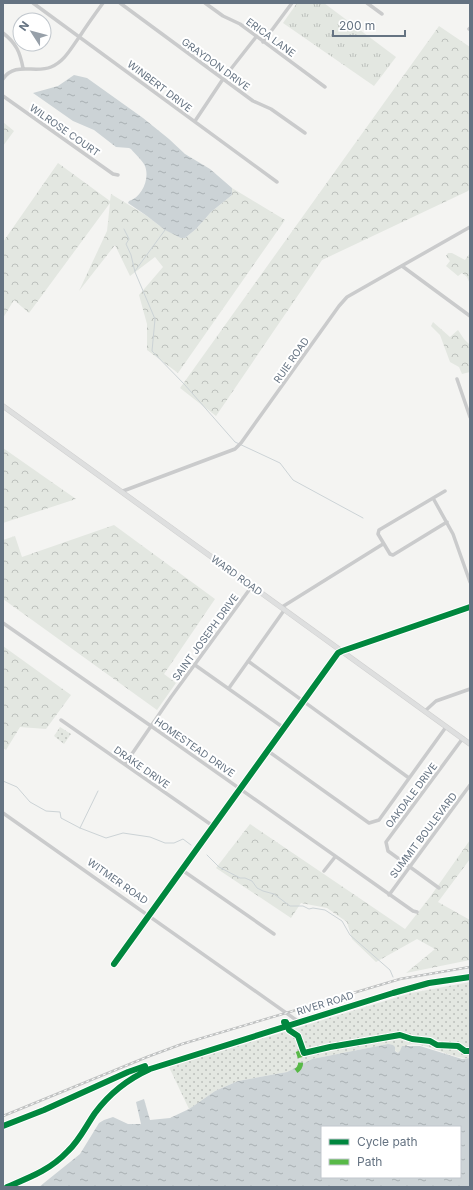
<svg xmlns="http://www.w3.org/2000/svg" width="473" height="1190" viewBox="0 0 473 1190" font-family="Inter,sans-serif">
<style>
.grass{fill:url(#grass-tufts)}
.forest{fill:url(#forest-crowns)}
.park{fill:url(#park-dots)}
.water{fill:url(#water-ripples);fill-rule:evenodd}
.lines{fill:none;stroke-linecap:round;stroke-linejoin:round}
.stream{stroke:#ccd3d6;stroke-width:1}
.major-casing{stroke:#d0d0d0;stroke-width:5.5}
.minor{stroke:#cacbcc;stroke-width:3.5}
.major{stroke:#dedfdf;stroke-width:4.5}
.rail-casing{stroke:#c0c2c2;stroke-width:2.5}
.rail{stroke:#fff;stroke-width:1;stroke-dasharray:3;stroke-linecap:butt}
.quiet{stroke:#58b947;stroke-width:5;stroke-dasharray:10 5;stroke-linecap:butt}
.cycleway-casing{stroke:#fff;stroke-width:8}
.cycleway{stroke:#00873e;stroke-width:6}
.labels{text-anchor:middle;stroke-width:4;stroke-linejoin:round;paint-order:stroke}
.street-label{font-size:10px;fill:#657382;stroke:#fff}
</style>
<defs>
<pattern id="grass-tufts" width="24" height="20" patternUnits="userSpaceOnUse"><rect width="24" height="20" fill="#e3e7e1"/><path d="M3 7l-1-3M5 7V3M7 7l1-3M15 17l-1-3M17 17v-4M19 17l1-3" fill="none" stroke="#bcc0bc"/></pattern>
<pattern id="forest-crowns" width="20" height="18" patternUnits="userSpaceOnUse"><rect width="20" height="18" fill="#e3e7e1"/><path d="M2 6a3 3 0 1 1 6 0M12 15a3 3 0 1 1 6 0" fill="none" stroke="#bcc0bc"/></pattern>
<pattern id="park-dots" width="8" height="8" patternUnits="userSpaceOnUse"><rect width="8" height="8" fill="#e3e7e1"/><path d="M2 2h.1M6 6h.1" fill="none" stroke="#bcc0bc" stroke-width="1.8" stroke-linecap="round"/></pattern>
<pattern id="water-ripples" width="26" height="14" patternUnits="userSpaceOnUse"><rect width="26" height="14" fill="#ccd3d6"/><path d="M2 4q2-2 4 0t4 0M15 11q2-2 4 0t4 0" fill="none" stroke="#a9b0b3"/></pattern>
</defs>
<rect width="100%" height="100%" fill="#f4f4f2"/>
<!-- grass -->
<path class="grass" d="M297,3h27l72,54 -22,29 -91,-63z"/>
<!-- forest -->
<path class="forest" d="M439,26l31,21v141l-2,3 -146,69 -106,156 -36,-28z
M3,122l11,9 -11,15z
M58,163l52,38 1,-7 36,22 18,14 20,8 11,-9 15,-17 21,-17v-7l53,32 -107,153 -31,-23v-26l-8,-29 24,-28 -8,-10 -25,19 -15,-31 -36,46 28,-60 3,-28 -81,110 -15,-13 -11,18v-76z
M448,253h4l13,7 5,-7v31l-3,-7 -5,-4 -4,3 -12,-10 4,-5 -4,-5z
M433,322l17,15 8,-7 6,9 6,6v27l-8,2 -3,-7 -9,-5 -10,-27 -9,-9z
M3,448l73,51 -73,24z
M114,525l101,74 -51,75 12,9 -19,27 -154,-111v-59l12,-4 7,21z
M3,646l68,49 -25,34 -26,-2 -14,23 -3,-2z
M250,824l155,105 25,-32 40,-57v19l-32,43 32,18v40l-64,13 29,-24 -18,-10 -41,23 -24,-23 -5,-17 -20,-14 -26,-5 -10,15 -75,-50z"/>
<!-- park -->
<path class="park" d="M60,727l11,7 -7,10 -10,-8z
M470,982v76c-17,2 -48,-18 -62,-13 -4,2 -7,6 -10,8l-10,-9 -76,15 -25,13 -49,9 -23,10 -26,18 -20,-42 242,-74z"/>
<!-- water -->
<path class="water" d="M74,75l13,3 56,40 26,21 16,15 25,15 22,19v7l-21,17 -15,17 -11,9h-4l-16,-8 -18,-14 -19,-13 1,-2c13,-4 21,-22 16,-35 -2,-5 -10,-12 -14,-17l-2,-1 -13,-1 -22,-17 -21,-9 -40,-28 25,-7z
M388,1044l5,1 2,2v4l3,2 2,-2 2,-5h18l42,13 8,-1v129h-431l41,-33 19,-31 5,-3 9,-3 15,7h13l-5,-22 8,-3 6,21 20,-2 19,-9 26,-18 23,-10 49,-9 25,-13zM322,1127h138v50h-138z"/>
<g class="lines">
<!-- stream -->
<path class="stream" d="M124,229l5,10 -3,5 5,11 4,17 20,47 -3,32 33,34 50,57 45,21 13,17 70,38
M135,271l30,-41
M3,781l14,6 13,15 16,9 14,1 1,6 19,10 26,10 17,-5 27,4 15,6h9l9,-4 8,6
M80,828l18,-37
M207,855l12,12 21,11h5l7,3 5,7 6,3 11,3 16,12h13l6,3 4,-1 12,2 17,11 8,14 40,35 3,7"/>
<defs>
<path id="major" d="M3,406l467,338
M7,1187c24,-10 43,-17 61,-36 11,-10 18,-25 27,-38 14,-19 33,-34 55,-44l243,-76 36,-10 41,-6"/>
</defs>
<!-- major casing -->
<use href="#major" class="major-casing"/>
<!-- minor -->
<path class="minor" d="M33,3l244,179
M120,3l133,98 18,8 34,24
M205,3l18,13 17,8 85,63
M367,3l15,11
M469,29l1,-1
M3,33c13,10 17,19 20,35
M263,42l29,-39
M3,79c12,-18 32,-5 48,-12 14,-6 20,-19 29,-31 7,-11 15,-22 23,-33
M3,96l110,78 5,1
M195,121l28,-42 33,-42
M402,266l68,50
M457,379l13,38
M123,491l112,-42 6,-6 98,-137 8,-9 123,-70
M445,491l-66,39 -1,4 12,20 3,1 54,-33
M433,498l20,36 17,48
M282,607l101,-63
M3,623l148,103 262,185 4,1
M248,661l161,117
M195,665l89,63
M229,688l56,-79
M425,711l11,-10 34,-12
M61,720l152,106
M268,751l101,72 10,-3 67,-93
M125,764l46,-67 81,-111
M3,813l296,209
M182,870l92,64
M324,871l11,-14
M439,888l-51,-37 -2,-9 77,-104
M389,895l81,-110
M114,964l224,-311 4,-2 128,-44"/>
<!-- major -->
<use href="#major" class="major"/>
<defs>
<path id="rail" d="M3,1116l144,-59 35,-13 218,-65 70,-12"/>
</defs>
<!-- rail casing -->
<use href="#rail" class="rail-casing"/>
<!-- rail -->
<use href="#rail" class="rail"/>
<!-- quiet -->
<path class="quiet" d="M296,1071c7,-5 5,-13 2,-20"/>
<defs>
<path id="cycleway" d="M114,964l224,-311 4,-2 128,-44
M284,1022h2l3,8 9,6 6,17 26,-6 70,-12 12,4 18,2 7,4 21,1 7,5h5
M3,1126l41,-16 84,-38 17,-6
M7,1187c24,-10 43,-17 61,-36 11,-10 18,-25 27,-38 14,-19 33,-34 55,-44l243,-76 36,-10 41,-6"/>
</defs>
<!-- cycleway casing -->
<use href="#cycleway" class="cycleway-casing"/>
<!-- cycleway -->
<use href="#cycleway" class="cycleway"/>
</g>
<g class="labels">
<!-- street labels -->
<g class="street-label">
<text transform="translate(271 37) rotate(36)" y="4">ERICA LANE</text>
<text transform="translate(216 64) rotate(36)" y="4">GRAYDON DRIVE</text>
<text transform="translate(160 86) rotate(37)" y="4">WINBERT DRIVE</text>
<text transform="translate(65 130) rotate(35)" y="4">WILROSE COURT</text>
<text transform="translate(291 360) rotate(-55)" y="4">RUIE ROAD</text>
<text transform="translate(237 575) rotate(36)" y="4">WARD ROAD</text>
<text transform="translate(205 637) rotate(-54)" y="4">SAINT JOSEPH DRIVE</text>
<text transform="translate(195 747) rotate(35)" y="4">HOMESTEAD DRIVE</text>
<text transform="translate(142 767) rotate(35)" y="4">DRAKE DRIVE</text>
<text transform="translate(411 795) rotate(-53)" y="4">OAKDALE DRIVE</text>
<text transform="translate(423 835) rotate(-53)" y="4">SUMMIT BOULEVARD</text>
<text transform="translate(118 881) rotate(35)" y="4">WITMER ROAD</text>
<text transform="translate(325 1003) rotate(-17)" y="4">RIVER ROAD</text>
</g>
</g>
<!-- border -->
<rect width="473" height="1190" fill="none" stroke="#657382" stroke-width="8"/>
<!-- legend -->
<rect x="321" y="1126" width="140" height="52" fill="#ffffff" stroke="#c1c7cd"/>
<rect x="329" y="1139" width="20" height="6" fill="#00873e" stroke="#c1c7cd"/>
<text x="357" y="1146" font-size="12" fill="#657382">Cycle path</text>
<rect x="329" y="1159" width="20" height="6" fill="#58b947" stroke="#c1c7cd"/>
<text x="357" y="1166" font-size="12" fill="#657382">Path</text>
<!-- north arrow -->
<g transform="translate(32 32) rotate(306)"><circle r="19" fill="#ffffff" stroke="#c1c7cd"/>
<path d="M0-3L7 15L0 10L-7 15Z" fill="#97a0a9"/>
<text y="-6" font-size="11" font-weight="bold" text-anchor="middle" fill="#657382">N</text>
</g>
<!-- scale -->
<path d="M333 30v6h72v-6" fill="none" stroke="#657382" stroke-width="2"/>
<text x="339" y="30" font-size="12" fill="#657382" stroke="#ffffff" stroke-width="3" paint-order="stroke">200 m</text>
</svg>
